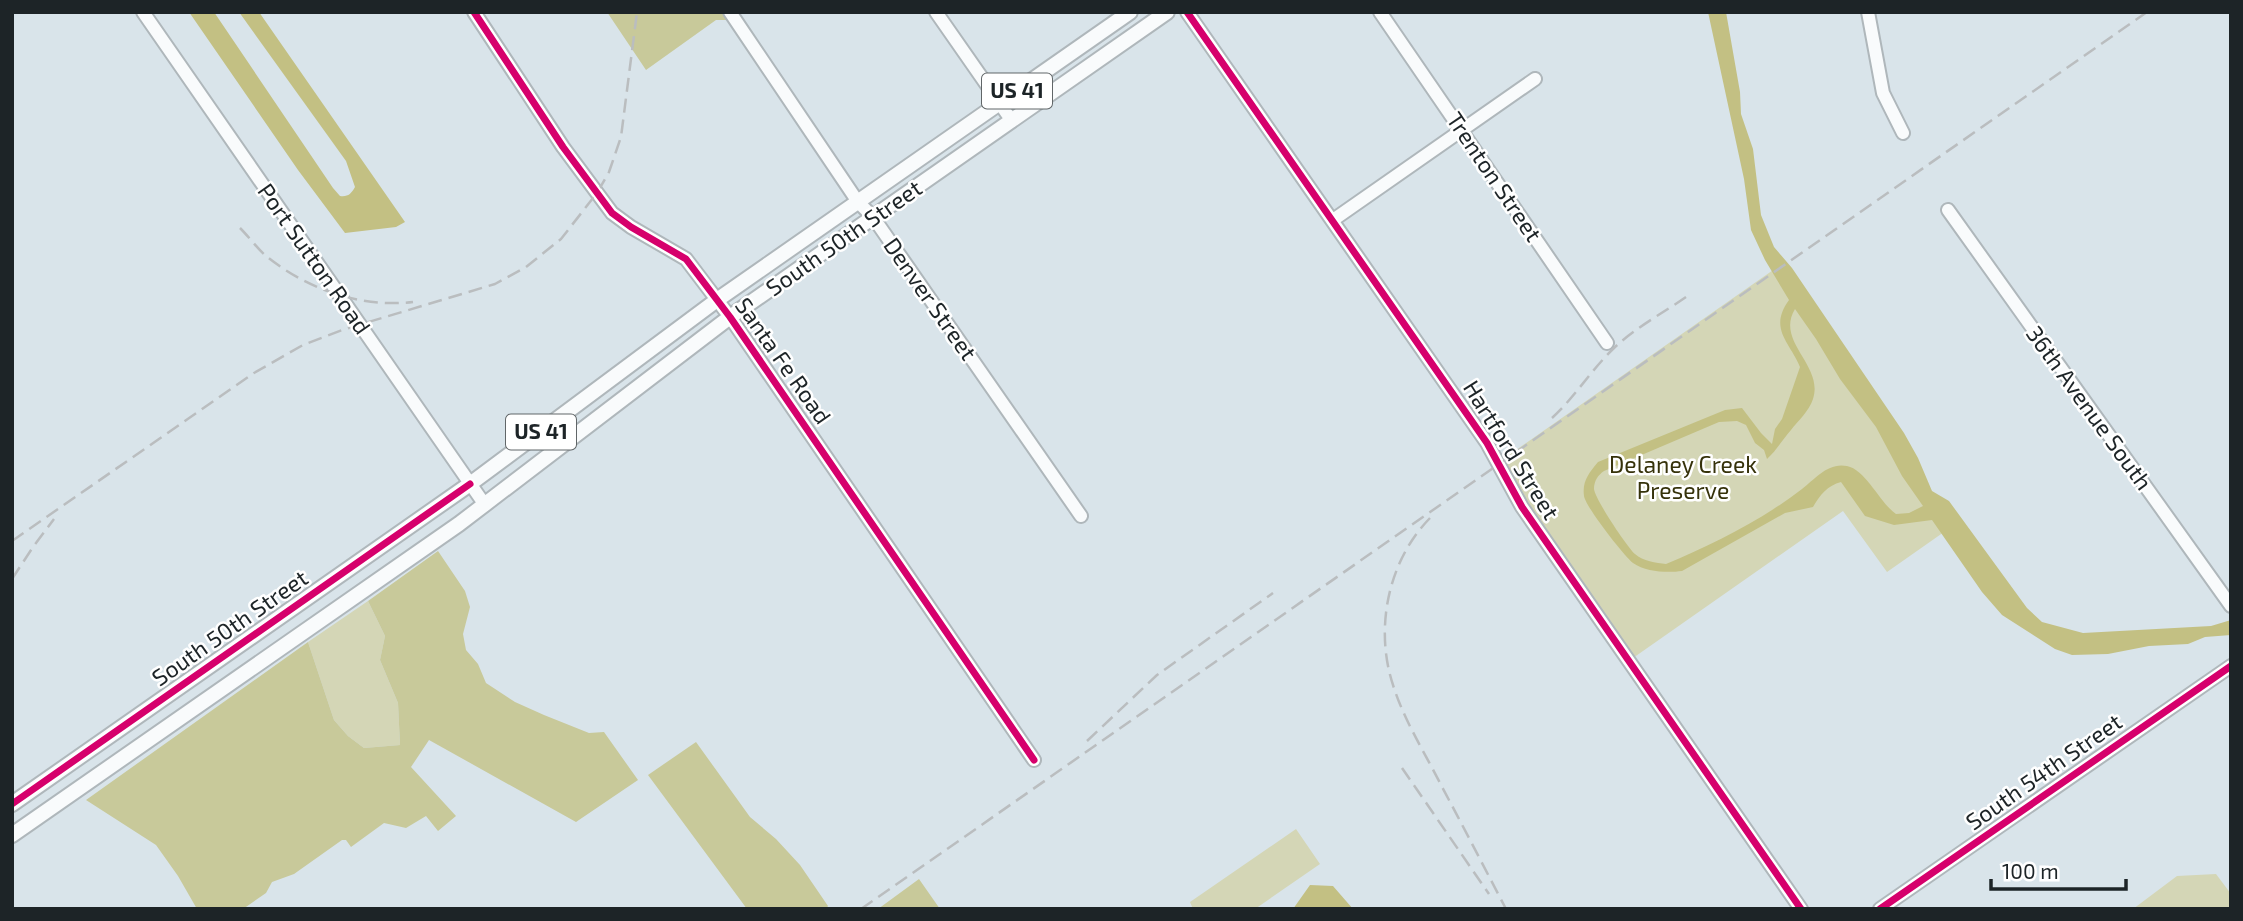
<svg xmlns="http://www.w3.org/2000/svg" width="2243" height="921" viewBox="0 0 2243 921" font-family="'Exo 2',sans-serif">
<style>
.green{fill:#d4d6b6}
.forest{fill:#c8c99a}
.water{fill:#c3c083;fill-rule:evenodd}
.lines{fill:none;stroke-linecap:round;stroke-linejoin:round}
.minor-casing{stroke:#afb7bb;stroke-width:16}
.major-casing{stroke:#afb7bb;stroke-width:18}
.minor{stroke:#f9fbfc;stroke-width:12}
.major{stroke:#f9fbfc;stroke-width:14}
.rail{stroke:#babdbf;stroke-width:2.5;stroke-dasharray:14 7;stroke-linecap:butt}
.cycleway-casing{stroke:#fff;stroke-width:11}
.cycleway{stroke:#d6006c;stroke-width:7}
.labels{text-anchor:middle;stroke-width:5;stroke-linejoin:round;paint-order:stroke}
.shield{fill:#fff;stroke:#616668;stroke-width:2}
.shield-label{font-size:21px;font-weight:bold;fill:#1d2427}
.street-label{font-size:23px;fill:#1d2427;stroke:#fff}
.park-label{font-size:23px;fill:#36320a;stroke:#fff}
</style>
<rect width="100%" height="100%" fill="#d9e4ea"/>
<!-- green -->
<path class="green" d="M1776,268l178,257 -67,47 -44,-61 -210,147 -134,-196z
M368,601l17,35 -5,24 18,43 2,42 -36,3 -16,-12 -14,-16 -26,-78z
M1296,829l24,35 -65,45h-62l-3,-7z
M2216,874l15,20v15h-98l44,-33z"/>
<!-- forest -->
<path class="forest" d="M607,12h117l5,8h-13l-70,50z
M438,551l27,40 5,16 -7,27 3,16 12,14 8,19 29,19 29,13 45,18 15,-1 34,48 -62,42 -147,-82 -18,27 45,49 -18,15 -12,-15 -20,12 -22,-5 -33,24 -5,-7h-4l-48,34 -22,8 -6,11 -23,16h-46l-19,-33 -22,-31 -70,-45 222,-158 26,78 14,16 16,12 36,-3 -2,-42 -18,-43 5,-24 -17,-35z
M696,742l54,75 26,22 24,26 28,41 -2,3h-79l-99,-134z
M919,879l21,30h-62z"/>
<!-- water -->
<path class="water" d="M189,12h25l119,176 7,8c8,1 11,-2 15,-9l-9,-26 -107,-149h20l146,210 -9,5 -51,6 -47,-63z
M1708,12h18l14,80 1,22 12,35 8,66 13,32 18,21 112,165 14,25 14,33 17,10 78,107 15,14 41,11 128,-7 20,-6v15l-26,2 -17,7 -39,2 -41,8 -36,1 -17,-6 -53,-34 -20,-23 -50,-72 -38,5 -29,-9 -24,-34c-13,3 -22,14 -28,25l-28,6 -103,58c-15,2 -36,1 -49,-8 -9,-7 -48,-57 -49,-67 -2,-15 5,-23 14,-34l127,-52 17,-2 19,25 11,11 3,-15 7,-10 18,-52c-10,-25 -32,-38 -11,-67l-24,-40 -14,-30 -7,-51zM1795,309l21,30 24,40 36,48 26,49 21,30 -14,7 -13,1c-16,-11 -30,-44 -49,-48 -19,-4 -32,13 -45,23 -40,31 -90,56 -136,75 -10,-1 -23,-3 -31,-10 -8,-7 -40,-55 -41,-65 0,-8 4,-14 10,-18l115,-49 18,-1 9,4 9,18 9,7 3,9c10,-9 15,-19 24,-29 7,-9 18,-19 22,-31 11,-34 -38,-57 -18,-90z
M1310,885l23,1 20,23h-60z"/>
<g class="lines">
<defs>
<path id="minor" d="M143,12l342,493
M474,12l89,135 49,66 19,14 55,32 44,58 304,443
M730,12l128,190 15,15 208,299
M936,12l76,109
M1187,12l300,431 35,64 279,402
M1380,12l227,331
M1868,12l15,81 20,40
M1948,210l283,396
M1333,220l202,-141
M1880,909l351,-243"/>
<path id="major" d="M12,804l458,-320 247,-184 413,-288
M12,835l447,-311 271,-207 437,-305"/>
</defs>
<!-- minor casing -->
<use href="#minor" class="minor-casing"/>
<!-- major casing -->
<use href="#major" class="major-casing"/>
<!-- minor -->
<use href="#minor" class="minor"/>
<!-- major -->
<use href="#major" class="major"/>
<!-- rail -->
<path class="rail" d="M240,228c9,9 17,20 26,28 41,33 94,52 147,46
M1552,418c23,-21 39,-48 62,-70 21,-20 49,-35 72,-51
M1430,518c-43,44 -56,113 -36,170 11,34 31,65 47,97 22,41 43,82 65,124
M12,541l242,-168 49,-28 39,-15 153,-46 31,-17 35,-28 36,-46 12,-21 12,-35 16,-125
M12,579l21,-32 21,-28
M1087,741l70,-66 116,-82
M1402,768l87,126
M861,909l1286,-897"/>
<defs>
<path id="cycleway" d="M474,12l89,135 49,66 19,14 55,32 44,58 304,443
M1187,12l300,431 35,64 279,402
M12,804l458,-320
M1880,909l351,-243"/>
</defs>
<!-- cycleway casing -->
<use href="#cycleway" class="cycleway-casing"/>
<!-- cycleway -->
<use href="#cycleway" class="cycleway"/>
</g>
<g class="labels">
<!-- shield labels -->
<g class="shield">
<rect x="982" y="73.5" width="70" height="35" rx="5"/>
<rect x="506" y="414.5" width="70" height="35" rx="5"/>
</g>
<g class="shield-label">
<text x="1017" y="98">US 41</text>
<text x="541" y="439">US 41</text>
</g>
<!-- street labels -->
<g class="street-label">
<text transform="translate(1494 177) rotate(56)" y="8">Trenton Street</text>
<text transform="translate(844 238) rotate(-35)" y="8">South 50th Street</text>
<text transform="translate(314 259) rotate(55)" y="8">Port Sutton Road</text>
<text transform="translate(930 299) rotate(55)" y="8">Denver Street</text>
<text transform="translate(783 361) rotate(55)" y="8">Santa Fe Road</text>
<text transform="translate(2089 408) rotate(54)" y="8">36th Avenue South</text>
<text transform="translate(1511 450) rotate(58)" y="8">Hartford Street</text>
<text transform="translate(230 628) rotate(-35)" y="8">South 50th Street</text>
<text transform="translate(2044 772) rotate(-35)" y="8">South 54th Street</text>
</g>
<!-- park labels -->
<g class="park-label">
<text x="1683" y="473">Delaney Creek<tspan x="1683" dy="26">Preserve</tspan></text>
</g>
</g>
<!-- border -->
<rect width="2243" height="921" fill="none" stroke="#1d2427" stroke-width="28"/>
<!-- scale -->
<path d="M1991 879v10h135v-10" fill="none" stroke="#1d2427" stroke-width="3.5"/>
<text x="2002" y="879" font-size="21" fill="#1d2427" stroke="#ffffff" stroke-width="5" paint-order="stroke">100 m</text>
</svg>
